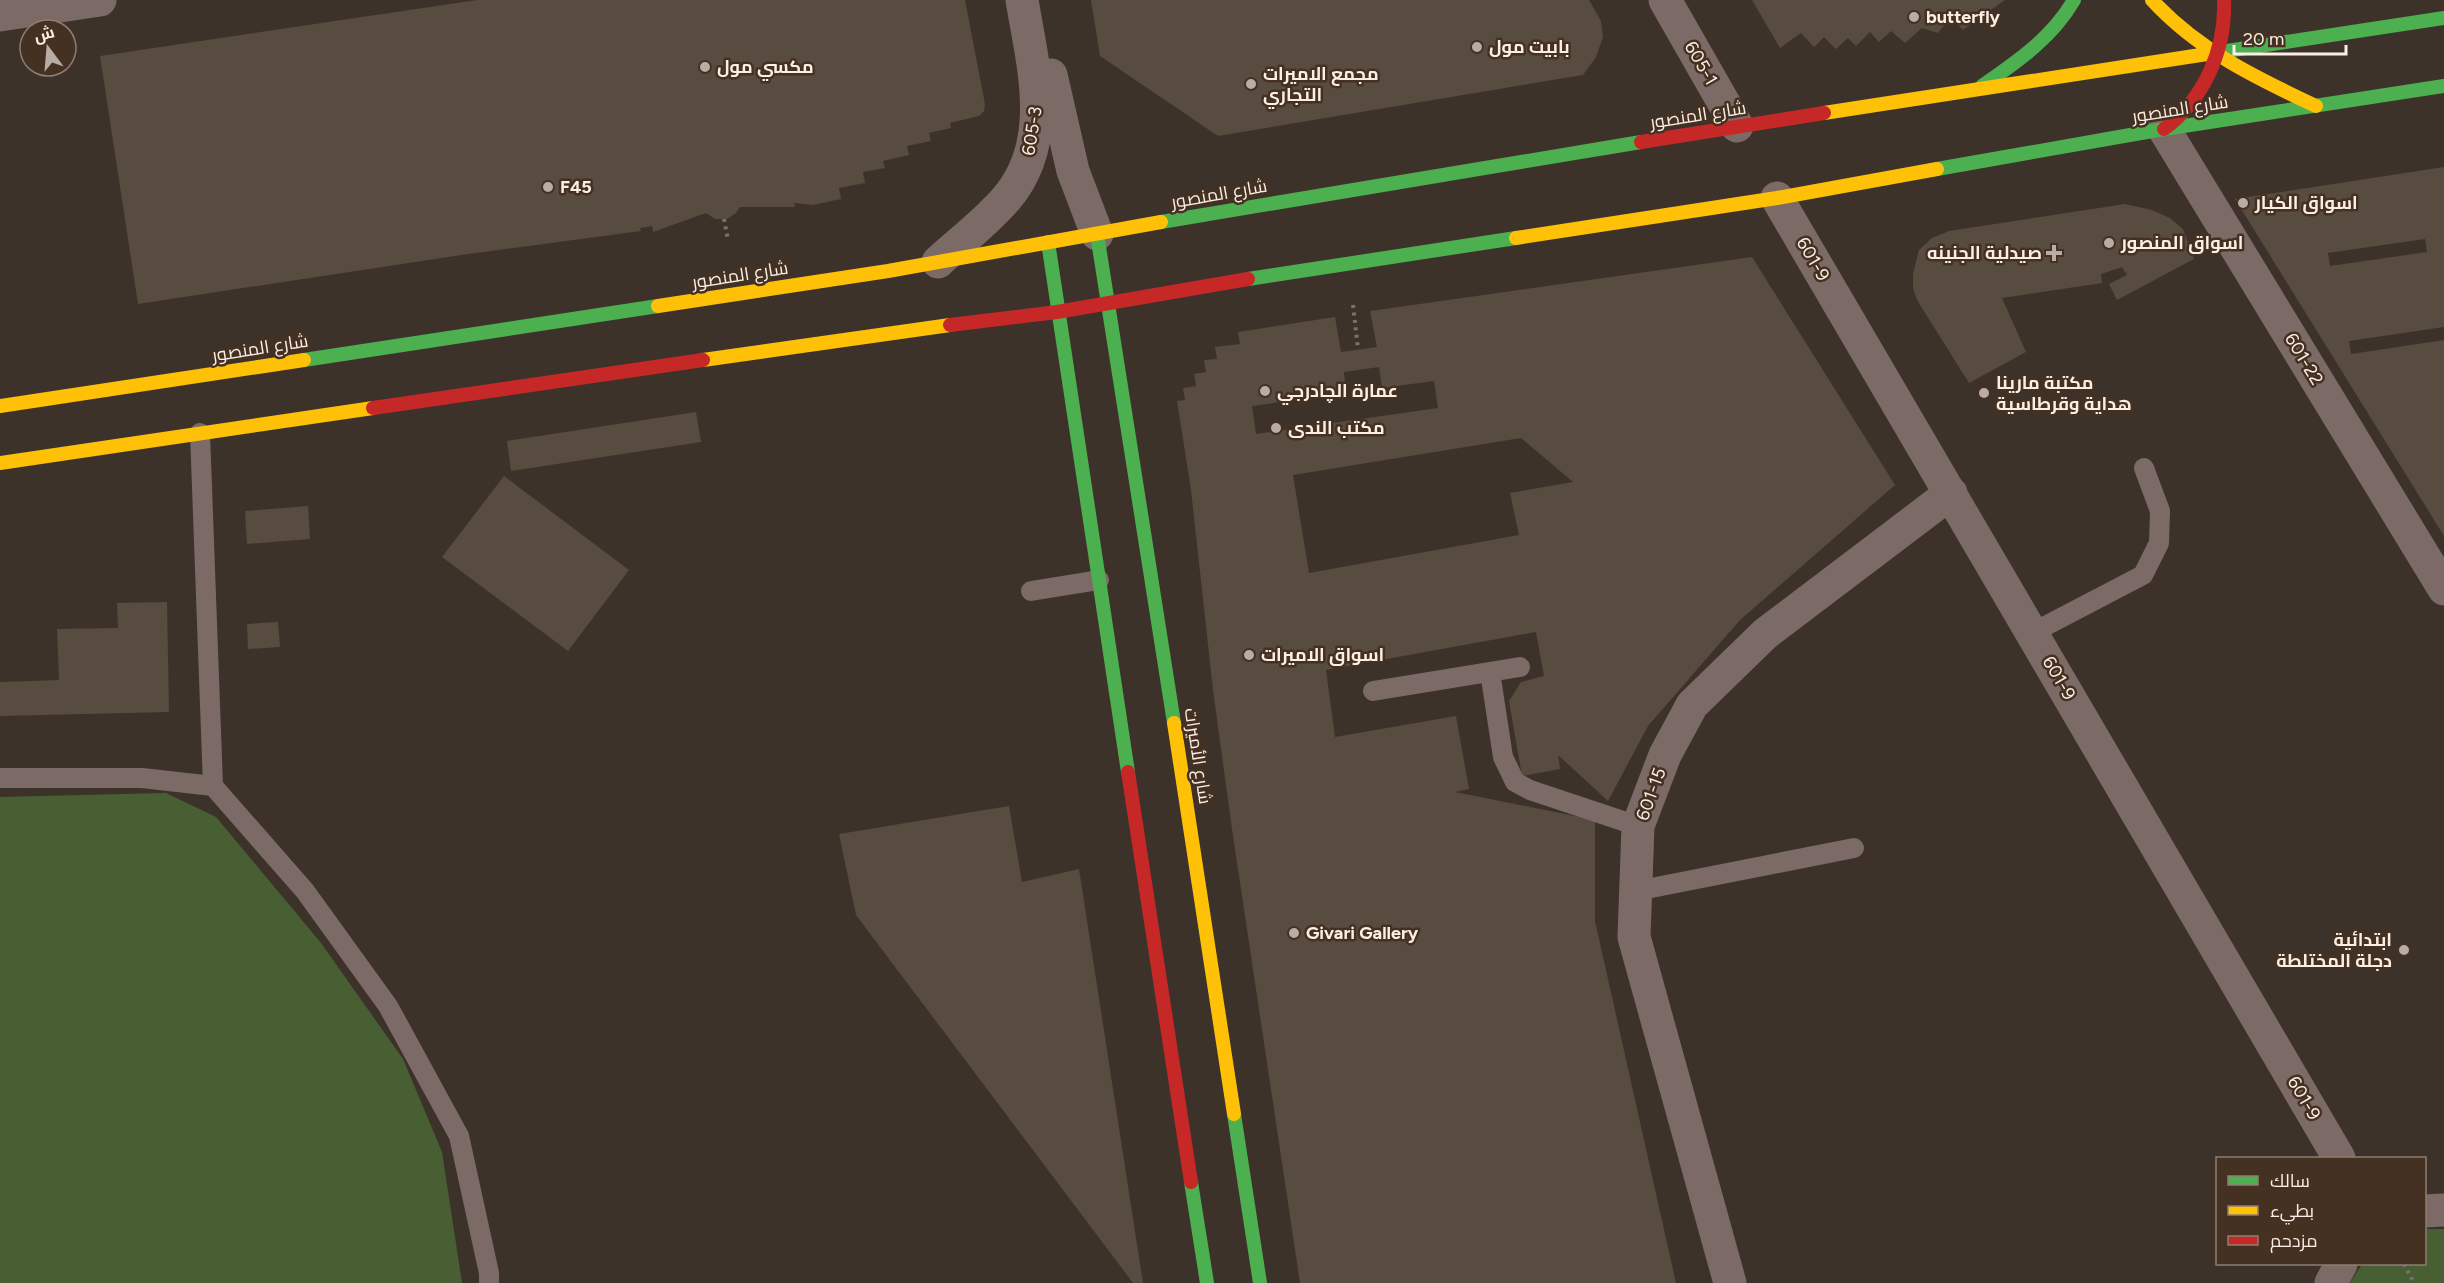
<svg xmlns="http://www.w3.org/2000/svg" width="2444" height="1283" viewBox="0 0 2444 1283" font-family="Figtree,Cairo,sans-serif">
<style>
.green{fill:#485f34}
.building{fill:#584b40;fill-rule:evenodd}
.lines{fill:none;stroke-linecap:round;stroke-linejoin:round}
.path{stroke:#7e6f6b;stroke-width:4;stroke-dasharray:3 4.5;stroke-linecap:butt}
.lane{stroke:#7c6a67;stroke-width:20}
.street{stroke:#7c6a67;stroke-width:33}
.fast{stroke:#4caf50;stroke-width:14}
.slow{stroke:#ffc107;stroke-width:14}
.jam{stroke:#c62828;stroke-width:14}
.poi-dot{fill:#b8aca4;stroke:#453122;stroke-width:2}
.labels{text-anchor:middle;stroke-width:5;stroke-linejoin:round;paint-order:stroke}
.poi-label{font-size:18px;font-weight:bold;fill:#fbeee5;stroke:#453122;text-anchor:start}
.street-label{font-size:18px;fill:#fbeee5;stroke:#453122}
</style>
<rect width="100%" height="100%" fill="#3d322a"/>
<!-- green -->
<path class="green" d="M166,793l50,24 105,126 82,116 39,93 20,131h-462v-486z
M2425,1229h19v54h-94l12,-19h62z"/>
<!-- building -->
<path class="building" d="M477,0h488l20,104 -1,7 -5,5 -29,7 1,5 -22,5 2,8 -24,5 2,9 -26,6 2,7 -22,4 2,11 -26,5 2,11 -28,6 -19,-2 1,4h-55l-4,6 -9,6h-12l-9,-6 -53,19 -1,-6 -12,2 1,3 -173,23 -330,50 -38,-248z
M1091,0h498l12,21 2,16 -7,20 -13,18 -365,61 -118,-80z
M1752,0h253l-42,30 -13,-12 -12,15 -16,-5 -17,15 -14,-12 -12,11 -9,-10 -14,14 -8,-8 -12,11 -12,-12 -10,10 -13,-14 -21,15z
M2444,167v160l-95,14 2,13 93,-14v196l-209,-337zM2425,239l2,13 -97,14 -2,-13z
M2125,204l27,6 18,8 13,11 11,30 -77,41 -8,-16 18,-9 -5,-8 -21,7 1,9 -100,15 24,54 -57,31 -52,-83 -4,-12v-14l6,-24 13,-12 17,-7z
M1752,257l143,228 -155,135 -92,106 -40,75 -50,-46 2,14 -38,7 -13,-75 12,-19 23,-6 -8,-44 -210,38 9,67 121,-21 13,73 -14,3 140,28v101l81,362h-376l-68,-454 -19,-139 -22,-200 -14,-89 8,-1 -2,-12 13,-2 -2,-12 12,-2 -2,-12 13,-1 -2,-12 25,-3 -2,-12 97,-15 6,35 36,-5 -7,-36zM1379,367l3,21 52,-7 4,27 -182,26 -4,-28 94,-13 -2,-21zM1521,438l52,44 -63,11 9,42 -210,38 -16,-98z
M696,412l5,30 -190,29 -4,-30z
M504,476l125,94 -61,81 -126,-94z
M308,506l2,33 -63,5 -2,-33z
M167,602l2,110 -169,4v-34l59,-2 -2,-51 61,-1 -1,-25z
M278,622l2,25 -32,2 -1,-25z
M1009,806l13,76 57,-13 64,414h-10l-277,-368 -17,-81z"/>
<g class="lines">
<!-- path -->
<path class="path" d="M724,219l4,21
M1353,305l5,44
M2404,1264l10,19"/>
<!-- lane -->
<path class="lane" d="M200,433l13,353 92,105 83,115 71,130 30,137v10
M1031,591l68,-11
M2032,633l111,-58 16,-32 1,-32 -16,-43
M1490,672l13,85 12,25 15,8 108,36
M1373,691l147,-24
M0,778h142l71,8
M1636,891l218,-43"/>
<!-- street -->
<path class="street" d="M1665,0l72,126
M0,15l100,-15
M1051,75l22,96 24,63
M2164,129l280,460
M1777,198l562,960
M938,262c22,-20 48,-40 68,-63 49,-57 27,-132 16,-199
M2424,1211l20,-1
M1730,1283l-96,-346 4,-111 27,-71 27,-50 73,-71 186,-141
M2331,1283l10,-19"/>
<!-- fast -->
<path class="fast" d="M2207,54l237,-36
M1982,86c36,-25 70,-48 92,-86
M1937,169l227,-40 280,-43
M1161,222l480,-80
M1097,234l77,489
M1048,242l80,530
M1248,279l268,-41
M304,360l354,-54
M1234,1114l26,169
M1191,1182l16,101"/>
<!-- slow -->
<path class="slow" d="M2152,0c46,50 104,78 164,106
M1824,113l383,-59
M1516,238l261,-40 160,-29
M658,306l230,-35 273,-49
M703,360l247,-35
M0,406l304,-46
M0,463l373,-55
M1174,723l60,391"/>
<!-- jam -->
<path class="jam" d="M2164,129c40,-30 62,-79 60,-129
M1641,142l183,-29
M950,325l107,-13 191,-33
M373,408l330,-48
M1128,772l63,410"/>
</g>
<!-- markers -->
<g class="poi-dot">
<circle cx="1914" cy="17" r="6"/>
<circle cx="1477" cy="47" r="6"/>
<circle cx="705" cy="67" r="6"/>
<circle cx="1251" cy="84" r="6"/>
<circle cx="548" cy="187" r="6"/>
<circle cx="2243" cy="203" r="6"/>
<circle cx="2109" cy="243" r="6"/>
<path d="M2051 244h6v6h6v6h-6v6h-6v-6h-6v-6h6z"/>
<circle cx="1265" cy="391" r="6"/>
<circle cx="1984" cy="393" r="6"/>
<circle cx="1276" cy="428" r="6"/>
<circle cx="1249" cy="655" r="6"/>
<circle cx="1294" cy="933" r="6"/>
<circle cx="2404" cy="950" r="6"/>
</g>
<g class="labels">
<!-- poi labels -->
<g class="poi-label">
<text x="1926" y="23">butterfly</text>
<text x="1489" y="53">بابيت مول</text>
<text x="717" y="73">مكسي مول</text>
<text x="1263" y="80">مجمع الاميرات<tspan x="1263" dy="21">التجاري</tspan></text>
<text x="560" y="193">F45</text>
<text x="2255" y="209">اسواق الكيار</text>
<text x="2121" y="249">اسواق المنصور</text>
<text x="2042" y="259" text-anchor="end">صيدلية الجنينه</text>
<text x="1996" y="389">مكتبة مارينا<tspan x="1996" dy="21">هداية وقرطاسية</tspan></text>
<text x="1277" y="397">عمارة الچادرجي</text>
<text x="1288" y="434">مكتب الندى</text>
<text x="1261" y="661">اسواق الاميرات</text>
<text x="1306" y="939">Givari Gallery</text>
<text x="2392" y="946" text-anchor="end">ابتدائية<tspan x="2392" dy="21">دجلة المختلطة</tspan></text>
</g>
<!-- street labels -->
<g class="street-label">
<text transform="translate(1701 63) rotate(60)" y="6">605-1</text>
<text transform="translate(2180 109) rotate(-9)" y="6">شارع المنصور</text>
<text transform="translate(1698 115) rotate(-9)" y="6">شارع المنصور</text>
<text transform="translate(1032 131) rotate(-81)" y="6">605-3</text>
<text transform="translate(1219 194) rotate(-10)" y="6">شارع المنصور</text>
<text transform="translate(1813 259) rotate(60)" y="6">601-9</text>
<text transform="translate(740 275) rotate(-9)" y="6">شارع المنصور</text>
<text transform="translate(260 348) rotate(-9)" y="6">شارع المنصور</text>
<text transform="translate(2304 359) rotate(59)" y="6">601-22</text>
<text transform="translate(2059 678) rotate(60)" y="6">601-9</text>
<text transform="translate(1198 756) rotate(81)" y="6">شارع الأميرات</text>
<text transform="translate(1651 794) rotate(-70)" y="6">601-15</text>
<text transform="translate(2304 1098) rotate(60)" y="6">601-9</text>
</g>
</g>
<!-- legend -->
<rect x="2216" y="1157" width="210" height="108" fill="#453122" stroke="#8e7d70" stroke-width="1.5"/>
<rect x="2228" y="1176" width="30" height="9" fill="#4caf50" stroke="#8e7d70" stroke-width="1.5"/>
<text x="2270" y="1187" font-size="18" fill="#fbeee5">سالك</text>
<rect x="2228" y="1206" width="30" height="9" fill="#ffc107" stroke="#8e7d70" stroke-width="1.5"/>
<text x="2270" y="1217" font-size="18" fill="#fbeee5">بطيء</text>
<rect x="2228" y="1236" width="30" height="9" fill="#c62828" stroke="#8e7d70" stroke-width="1.5"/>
<text x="2270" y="1247" font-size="18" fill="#fbeee5">مزدحم</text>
<!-- north arrow -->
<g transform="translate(48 48) rotate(344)"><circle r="28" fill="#453122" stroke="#8e7d70" stroke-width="1.5"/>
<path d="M0-4.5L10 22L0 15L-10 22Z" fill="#b8aca4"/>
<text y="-9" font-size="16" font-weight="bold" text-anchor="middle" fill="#fbeee5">ش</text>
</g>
<!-- scale -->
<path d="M2234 45v9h112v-9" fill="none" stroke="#fbeee5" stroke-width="3"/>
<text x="2243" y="45" font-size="18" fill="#fbeee5" stroke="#453122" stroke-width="4.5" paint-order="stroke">20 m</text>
</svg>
